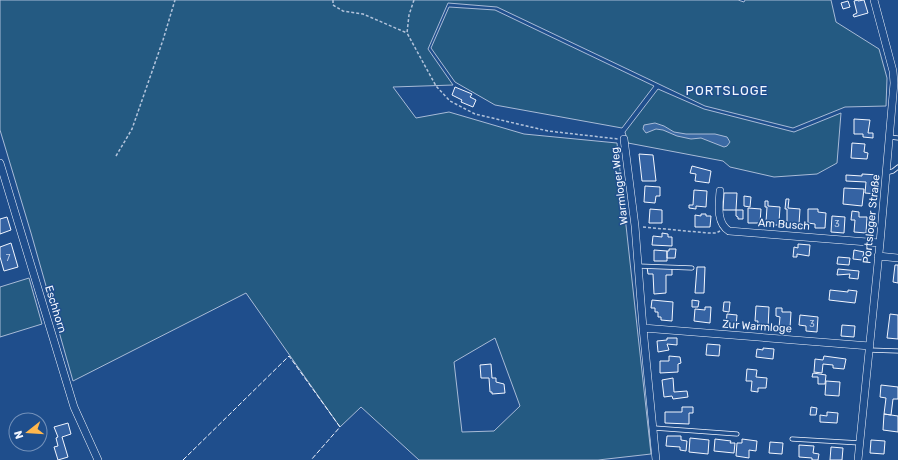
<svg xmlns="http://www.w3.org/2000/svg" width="898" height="460" viewBox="0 0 898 460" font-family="Rubik,sans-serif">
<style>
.green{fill:#245a82;stroke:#a8bbd7;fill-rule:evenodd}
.water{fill:#3b69a3;stroke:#a8bbd7}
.building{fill:#3563a3;stroke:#f2f6ff}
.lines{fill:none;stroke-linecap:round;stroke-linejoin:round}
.service-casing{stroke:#f2f6ff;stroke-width:5}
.minor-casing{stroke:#f2f6ff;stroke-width:8}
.path{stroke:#b3c4dc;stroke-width:1.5;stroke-dasharray:3 2;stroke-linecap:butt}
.service{stroke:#1f4e8c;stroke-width:3.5}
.minor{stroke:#1f4e8c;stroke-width:7}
.fence{stroke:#f2f6ff;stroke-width:1;stroke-dasharray:5 2;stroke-linecap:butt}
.labels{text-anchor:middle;stroke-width:3;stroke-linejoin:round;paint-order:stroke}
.number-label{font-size:9px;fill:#c3d1e8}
.street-label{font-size:11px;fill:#f2f6ff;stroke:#1f4e8c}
.quarter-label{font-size:13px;letter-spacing:1px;fill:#f2f6ff;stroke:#1f4e8c}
</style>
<rect width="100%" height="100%" fill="#1f4e8c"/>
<!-- green -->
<path class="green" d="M0,0h738l6,2 1,-2h86l5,22 43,27 8,29 -1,28 -41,1 -52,21 -88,-22 -208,-99 -49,-4 -20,46 25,36 -60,2 23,31 33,-6 75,22 93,9 34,311 -53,6h-179l-58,-53 -21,20 -94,-134 -173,88 -42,-148 -31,-103zM495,338l25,68 -26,25 -32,1 -8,-70z
M449,7l46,3 159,76 -32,42 -127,-23 -40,-23 -24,-34z
M658,89l46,20 90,23 47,-19 -4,50 -20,11 -43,3 -44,-10 -7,-6 -95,-18 -3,-11z
M29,278l13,46 -42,13v-50z"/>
<!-- water -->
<path class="water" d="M655,123l9,3 10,6 12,2h29l12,3 3,5 -3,4 -3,1 -23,-9 -10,1 -14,-3 -14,-6 -7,-1 -10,4 -3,-4 1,-4z"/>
<!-- building -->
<path class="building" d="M858,0v1l6,-1 4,13 -14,4 -1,-2 4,-2 -3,-12z
M848,1l2,6 -7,2 -2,-6z
M455,87l17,7 -2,3 6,3 -3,7 -12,-5 1,-2 -10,-5z
M854,119l16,1 -2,13h5v5l-10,-1v-3h-9z
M852,143l13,1 -1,8 4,1 -1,6 -16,-1z
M639,154l14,1 3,26h-14z
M692,166l19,5 -2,12 -14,-2 1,-7 -6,-1z
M862,174l17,1 -2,19 -12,-1 1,-11 -20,-1v-6l16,1z
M645,186l15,1v9h-4l-1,7 -11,-1z
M844,188l20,1 -2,17 -19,-2z
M694,190l13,1 -1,16 -10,-1v3l-7,-1v-3h4z
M724,193h13l-1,17h-13z
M744,196l7,1 -1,10 -6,-1z
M786,199h3l-1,9 12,1 -1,15h5v3l-11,-1 1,-2h-7v-15h-2z
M765,201h3v5l12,1 -1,15h4v3h-10v-3h-7l1,-15h-2z
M748,208l13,1 -1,14h-12z
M650,209l12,1v13h-13z
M808,209h10v3l8,1 -1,15h-10v-4l-7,-1z
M736,210h7v9h-5v-2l-2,-1z
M852,211l7,1v5h8l-1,16 -12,-1 1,-12h-4z
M701,214h5v2h5l-1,11h-15v-12l6,1z
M832,216l13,1 -1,16 -13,-1z
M7,217l4,13 -11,4v-15z
M662,233l6,1v3h4v9l-20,-1 1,-9 9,1z
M11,243l7,24 -14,4 -4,-14v-10z
M798,244l12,1 -1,11 -12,-2v3h-4l1,-10 4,1z
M669,249h7l-1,9h-8v-7h2z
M654,250l13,1v10h-13z
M854,250l10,2 -2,8 -9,-1z
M838,257l12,1 -1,7 -12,-1z
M895,265h3v18l-5,-1z
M647,267h25v8h-6v18l-12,1 -1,-20h-5z
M697,267h8l-1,26h-9z
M838,269l21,2 -1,8 -9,-1 1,-4 -13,1z
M830,290l18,2v-2l9,1 -2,12 -26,-3z
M652,300l21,2 -1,19 -11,-1v-3h-3v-5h-3v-4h-4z
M692,300l7,1 -1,6h-6z
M724,302h6l-1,10 -6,-1z
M756,306l13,1 -1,22 -11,-1 1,-7h-3z
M705,307h6l-1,16 -16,-2 1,-12 10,1z
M776,308h6v4h9l-1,16 -11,-1 1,-10 -4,-1z
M727,314l10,1 -1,11 -10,-1z
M890,314l8,1v24l-11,-1z
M800,315l18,2 -1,15 -11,-1v-5l-7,-1z
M842,325l13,1 -1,11 -13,-1z
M667,338h10v7l-10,-1 2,6 -11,2 -1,-11 10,-1z
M707,344l13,1 -1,11 -13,-1z
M763,348l11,1 -1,10 -17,-2 1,-8 6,1z
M669,356l11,1 1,6 -3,1v8l-18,1v-12h9z
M824,356l22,3 -2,10 -11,-1v-3l-10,-1 -1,9 -8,-1 1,-13 8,1z
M491,364l1,14h4v4l8,2 1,9 -13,1v-2h-2l-1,-14h-8l-1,-13z
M747,369l10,1 -1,7 11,1 -1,10h-8v4l-7,-1 1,-10h-6z
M813,373l13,2 -1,9h-7v-7h-6z
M673,378l1,14 13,-1 1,6 -15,2 -1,-3 -8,1 -2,-17z
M826,381l14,1 -1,14 -14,-1z
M881,385l17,2v12h-5l-2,16 -7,-1 2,-16 -6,-1z
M682,407h11v6h-4v11l-24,-1v-11h17z
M811,407l6,1 -1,7h-6z
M827,412l11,1 -1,10 -17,-1v-7l7,1z
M884,414l14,2v16l-15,-2z
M68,423l3,11 -9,3 6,20 -10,3 -4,-13 4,-1 -2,-8 2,-1 -4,-10z
M667,436h14v4l6,1 -1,10 -6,-1v-3l-14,-1z
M690,438l19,2 -1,14 -19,-2z
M715,439l16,2 -1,2h5l-1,10 -20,-2z
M742,439l15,2 -1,10 -7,-1v8l-13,-2 1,-13h5z
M871,440l14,1 -1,13 -14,-1z
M770,442l13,1 -1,11 -13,-1z
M799,445l15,1 -1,7 6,1 -1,6h-6v-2l-13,-1z
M831,447l12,1 -1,12h-12z"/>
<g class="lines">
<defs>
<path id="service" d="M890,137l8,1
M886,173l7,-2 5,-4
M638,266l54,2
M869,350l29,1
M654,428l83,6
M792,439l68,4"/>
<path id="minor" d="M624,139l11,87 8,102 13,132
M0,163l74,244 24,53
M720,191c-1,13 -4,32 9,40l151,12
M878,256l20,2
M643,328l227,18
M858,460l22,-217 14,-160 -1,-12 -19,-71"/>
</defs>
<!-- service casing -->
<use href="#service" class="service-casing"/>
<!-- minor casing -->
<use href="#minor" class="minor-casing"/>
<!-- path -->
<path class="path" d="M333,0v5l10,6 20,3 44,19
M414,0l-5,15 -2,18 29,53 14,15 25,13 73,17 70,8
M116,156l16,-27 31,-89 12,-40
M643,227l65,6h8l4,-2"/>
<!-- service -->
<use href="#service" class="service"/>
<!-- minor -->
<use href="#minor" class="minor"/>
<!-- fence -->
<path class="fence" d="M183,460l106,-104 51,71 -29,33"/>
</g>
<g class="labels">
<!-- number labels -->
<g class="number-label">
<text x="837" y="227">3</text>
<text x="8" y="261">7</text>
<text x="812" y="327">3</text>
</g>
<!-- street labels -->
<g class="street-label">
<text transform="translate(619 186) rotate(-97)" y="4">Warmloger Weg</text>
<text transform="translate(871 219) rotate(-84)" y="4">Portsloger Straße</text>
<text transform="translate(784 224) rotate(4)" y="4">Am Busch</text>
<text transform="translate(56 309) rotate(73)" y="4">Eschhorn</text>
<text transform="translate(757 326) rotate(4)" y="4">Zur Warmloge</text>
</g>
<!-- quarter labels -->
<g class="quarter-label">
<text x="727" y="95">PORTSLOGE</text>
</g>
</g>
<!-- north arrow -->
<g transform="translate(28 432) rotate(253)"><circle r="19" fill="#1f4e8c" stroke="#7391ba"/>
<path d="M0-3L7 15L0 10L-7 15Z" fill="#ffb74d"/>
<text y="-6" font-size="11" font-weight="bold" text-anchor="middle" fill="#f2f6ff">N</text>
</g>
</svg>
